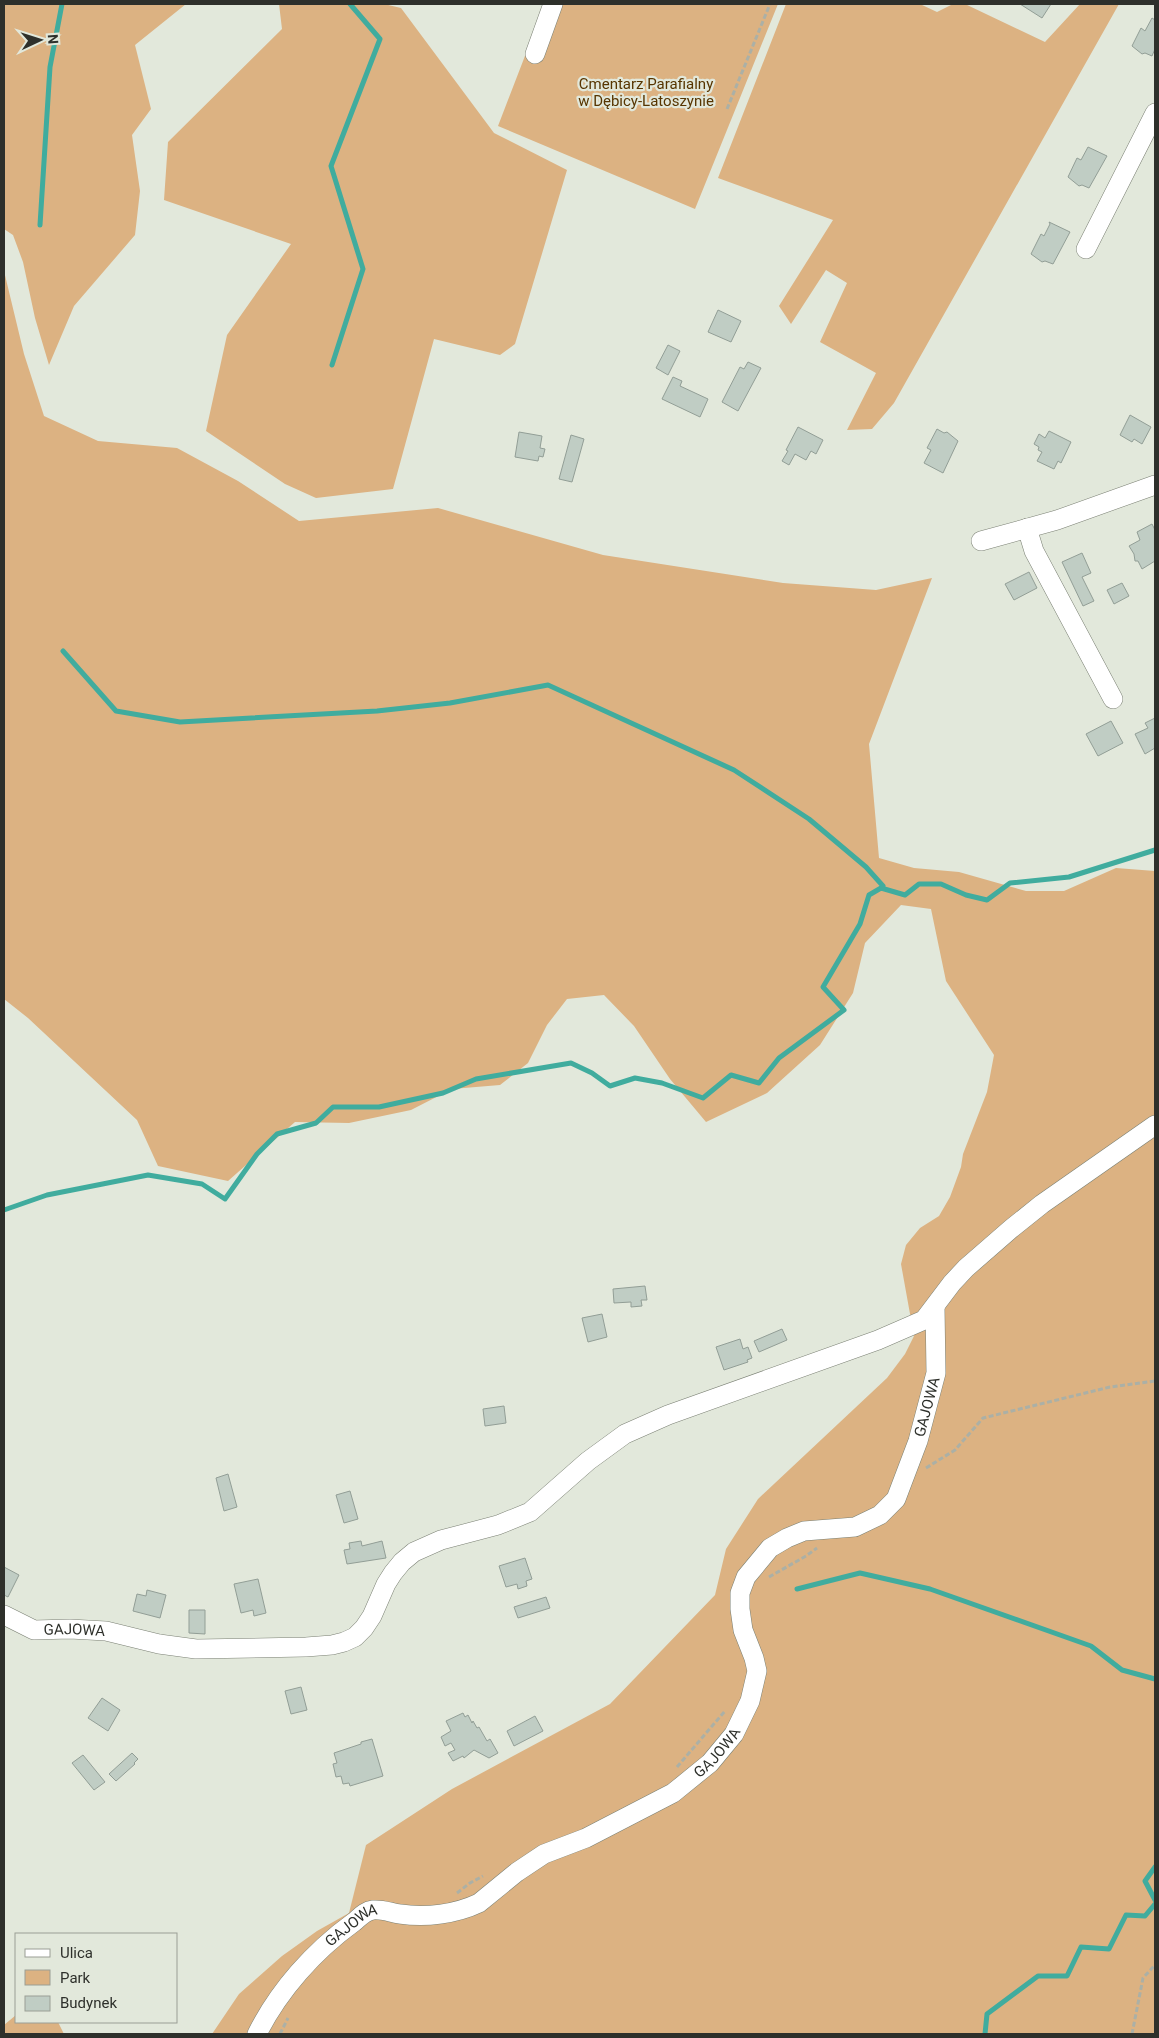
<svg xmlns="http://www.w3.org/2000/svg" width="1159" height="2038" viewBox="0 0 1159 2038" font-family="Roboto,sans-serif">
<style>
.green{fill:#dcb282}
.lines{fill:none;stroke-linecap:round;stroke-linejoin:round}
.stream{stroke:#40ac9e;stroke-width:5}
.building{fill:#c0cdc4;stroke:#929e96}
.minor-casing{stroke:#7b8074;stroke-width:20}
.path{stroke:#abb0a6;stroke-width:3;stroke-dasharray:5 2.5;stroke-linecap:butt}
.minor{stroke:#fff;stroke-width:19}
.labels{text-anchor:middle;stroke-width:4.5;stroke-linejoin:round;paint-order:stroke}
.park-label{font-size:15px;fill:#573500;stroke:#e2e8db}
.street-label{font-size:15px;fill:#2e302b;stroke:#e2e8db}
</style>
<rect width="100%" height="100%" fill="#e2e8db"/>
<!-- green -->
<path class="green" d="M4,4h182l-51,41 16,64 -19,26 8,56 -5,44 -61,71 -25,59 -14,-47 -12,-56 -10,-27 -9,-6z
M279,4h105l17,4 93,125 73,37 -52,174 -15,11 -66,-16 -41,150 -77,9 -31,-14 -79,-53 21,-96 64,-91 -127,-44 4,-58 114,-113z
M545,4h233l-83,205 -197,-83z
M786,4h134l17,8 16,-8h12l80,38 35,-38h39l-225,399 -22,26 -25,1 29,-57 -56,-31 27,-59 -21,-13 -35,54 -12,-18 54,-86 -115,-42z
M4,271l20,83 20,62 54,25 79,7 61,33 61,40 139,-13 165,47 180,28 93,7 56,-12 -63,166 10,114 35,10 45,4 67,19h38l52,-23 39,3v1163h-943l27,-40 43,-38 35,-25 32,-18 17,-68 86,-56 158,-85 105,-109 11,-46 32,-50 129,-121 18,-24 9,-18 -13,-72 5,-19 14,-17 19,-12 11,-19 11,-30 2,-13 24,-62 7,-37 -48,-74 -15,-72 -30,-4 -36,38 -12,50 -33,52 -53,48 -61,29 -36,-43 -36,-53 -30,-31 -37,4 -20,26 -19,38 -28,22 -48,4 -41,21 -62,13 -54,-1 -67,59 -70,-15 -21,-46 -109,-102 -24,-19z
M16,2015v7h42l6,12h-60v-9z"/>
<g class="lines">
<!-- stream -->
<path class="stream" d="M40,225l10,-158 12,-63
M332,365l31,-96 -32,-103 49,-127 -30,-35
M63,651l53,60 64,11 197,-11 73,-8 98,-18 186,85 75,49 57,48 17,19
M4,1210l43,-15 101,-20 54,9 23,15 32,-45 20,-20 39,-11 17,-16h46l64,-14 33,-14 95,-16 21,10 18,13 25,-8 27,5 41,15 28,-23 28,8 20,-25 65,-48 -21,-23 37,-63 9,-29 12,-7 24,7 14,-11h22l25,11 21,5 23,-17 59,-6 86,-27
M797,1589l63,-16 70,16 161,57 31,24 33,9
M1155,1867l-10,14 10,19
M985,2034l2,-20 51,-38h29l14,-29 28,2 17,-34 19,1 10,-12"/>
</g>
<!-- building -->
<path class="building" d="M1020,4h31l-9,14z
M1152,18l3,2v29l-3,7 -7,-3 -3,1 -10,-8 9,-18 4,3z
M1088,147l19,9 -18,32 -7,-3 -3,1 -11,-9 9,-19 4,2z
M1049,222l21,10 -17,32 -8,-3 -3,1 -11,-8 10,-20 3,2 6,-12z
M718,310l23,11 -10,21 -23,-10z
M668,345l12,6 -12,24 -12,-7z
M748,362l13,6 -23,43 -16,-9 18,-35 4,2z
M673,377l9,4 -2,5 28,13 -8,18 -38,-18z
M1130,415l21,12 -9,17 -8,-5 -2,3 -12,-7z
M798,427l25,13 -7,14 -5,-3 -5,9 -11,-6 -6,11 -7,-4 6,-10 -2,-1z
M937,429l7,4 3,-1 11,9 -15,32 -19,-10 7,-13 -4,-2z
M1049,431l22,11 -10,21 -3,-2 -4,8 -17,-8 5,-9 -4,-2 1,-3 -5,-3 5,-10 6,4z
M519,432l23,4 -2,12 5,1 -2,8 -4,-1 -1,5 -23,-4z
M571,435l13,4 -12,43 -13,-3z
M1152,524l3,6v31l-13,8 -4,-8h-3l-1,-7 -5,-8 11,-6 -3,-8z
M1082,553l9,20 -9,4 12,24 -11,5 -21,-44z
M1029,572l8,16 -23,12 -9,-16z
M1122,583l7,13 -15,8 -7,-14z
M1155,718v30l-10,6 -10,-20 13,-6 -3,-5z
M1111,721l12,22 -25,13 -12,-22z
M645,1286l2,14h-6l1,6 -11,1v-5l-17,1 -1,-14z
M602,1314l5,23 -19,5 -6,-24z
M782,1329l5,11 -28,12 -5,-11z
M740,1339l3,10 5,-2 4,11 -5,2 1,2 -24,8 -8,-23z
M504,1406l2,17 -21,3 -2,-17z
M228,1474l9,33 -13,4 -8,-33z
M350,1491l8,28 -14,4 -8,-28z
M361,1541l1,5 20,-5 4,17 -39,6 -3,-14 6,-1 -1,-6z
M525,1558l7,21 -6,2 1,5 -9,3 -1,-5 -11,3 -7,-21z
M4,1567l15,8 -11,22 -4,-2z
M258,1579l8,34 -12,3 -1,-6 -12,3 -7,-29z
M147,1590l19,5 -6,23 -27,-7 4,-17 9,2z
M546,1597l4,11 -32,10 -4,-11z
M189,1610h16v24l-16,-1z
M301,1687l6,23 -16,4 -6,-23z
M102,1698l18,12 -12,21 -20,-13z
M463,1713l2,4 3,-2 4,8 1,-2 4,7 2,-1 8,14 3,-2 8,14 -9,5 -15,-8 -10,8 -1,-2 -10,5 -5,-8 7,-3 -4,-7 -6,3 -4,-9 10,-6 -5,-10z
M535,1716l8,15 -29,15 -7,-15z
M372,1739l11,37 -33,10 -1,-3 -6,1 -2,-8 -5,1 -3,-13 4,-1 -3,-10 27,-9v-2z
M132,1753l6,6 -4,4 1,1 -19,17 -7,-7z
M83,1755l22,27 -11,8 -22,-27z"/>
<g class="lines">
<defs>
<g id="minor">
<path d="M535,54l18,-50"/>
<path d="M1086,249l69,-136"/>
<path d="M1027,528l7,23 79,148"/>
<path d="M981,541l76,-21 98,-35"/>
<path id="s1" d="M4,1615l30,15 36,-1 36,2 53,13 37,5 110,-2 26,-2 12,-3 11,-5 9,-9 8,-12 14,-32 7,-11 9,-11 12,-10 27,-12 57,-15 32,-13 58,-51 37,-27 43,-19 210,-75 46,-20 28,-37 14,-15 46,-40 30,-24 113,-79"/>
<path id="s2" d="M257,2034c22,-44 57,-83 97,-112 6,-5 11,-11 19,-12 10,-1 18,3 27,4 26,4 56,0 79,-11l38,-31 27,-18 42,-16 87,-45 37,-30 24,-29 16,-33 7,-30 -3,-13 -11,-28 -3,-21v-16l6,-16 24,-29 17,-10 17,-7 51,-4 25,-12 16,-16 22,-58 18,-68 -1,-66"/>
</g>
</defs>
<!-- minor casing -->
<use href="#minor" class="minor-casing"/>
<!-- path -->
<path class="path" d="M727,109l43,-105
M926,1468l29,-18 28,-32 127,-31 45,-6
M769,1577l37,-21 11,-8
M677,1767l48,-56
M457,1893l13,-10 13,-7
M280,2034l8,-16
M1132,2034l11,-56 12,-13"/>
<!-- minor -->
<use href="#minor" class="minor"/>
</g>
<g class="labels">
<!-- park labels -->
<g class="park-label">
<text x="646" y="89">Cmentarz Parafialny<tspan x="646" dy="17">w Dębicy-Latoszynie</tspan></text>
</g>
<!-- street labels -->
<g class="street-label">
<text dy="5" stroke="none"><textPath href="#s2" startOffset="1030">GAJOWA</textPath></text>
<text dy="5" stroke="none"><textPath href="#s1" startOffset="74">GAJOWA</textPath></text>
<text dy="5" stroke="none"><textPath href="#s2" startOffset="565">GAJOWA</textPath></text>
<text dy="5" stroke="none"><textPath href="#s2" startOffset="146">GAJOWA</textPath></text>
</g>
</g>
<!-- border -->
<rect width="1159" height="2038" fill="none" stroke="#2e302b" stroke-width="10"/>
<!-- legend -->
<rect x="15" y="1933" width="162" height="90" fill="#e2e8db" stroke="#9a9e95"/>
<rect x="25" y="1949" width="25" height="8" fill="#ffffff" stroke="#9a9e95"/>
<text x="60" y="1958" font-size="15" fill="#2e302b">Ulica</text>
<rect x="25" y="1970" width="25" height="15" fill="#dcb282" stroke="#9a9e95"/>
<text x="60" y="1983" font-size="15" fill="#2e302b">Park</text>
<rect x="25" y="1996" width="25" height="15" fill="#c0cdc4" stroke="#9a9e95"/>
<text x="60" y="2008" font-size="15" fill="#2e302b">Budynek</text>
<!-- north arrow -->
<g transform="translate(40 40) rotate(86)" stroke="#e2e8db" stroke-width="4" paint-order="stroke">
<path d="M0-4L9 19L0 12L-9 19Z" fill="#2e302b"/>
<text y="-8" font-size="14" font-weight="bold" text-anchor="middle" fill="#2e302b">N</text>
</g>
</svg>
